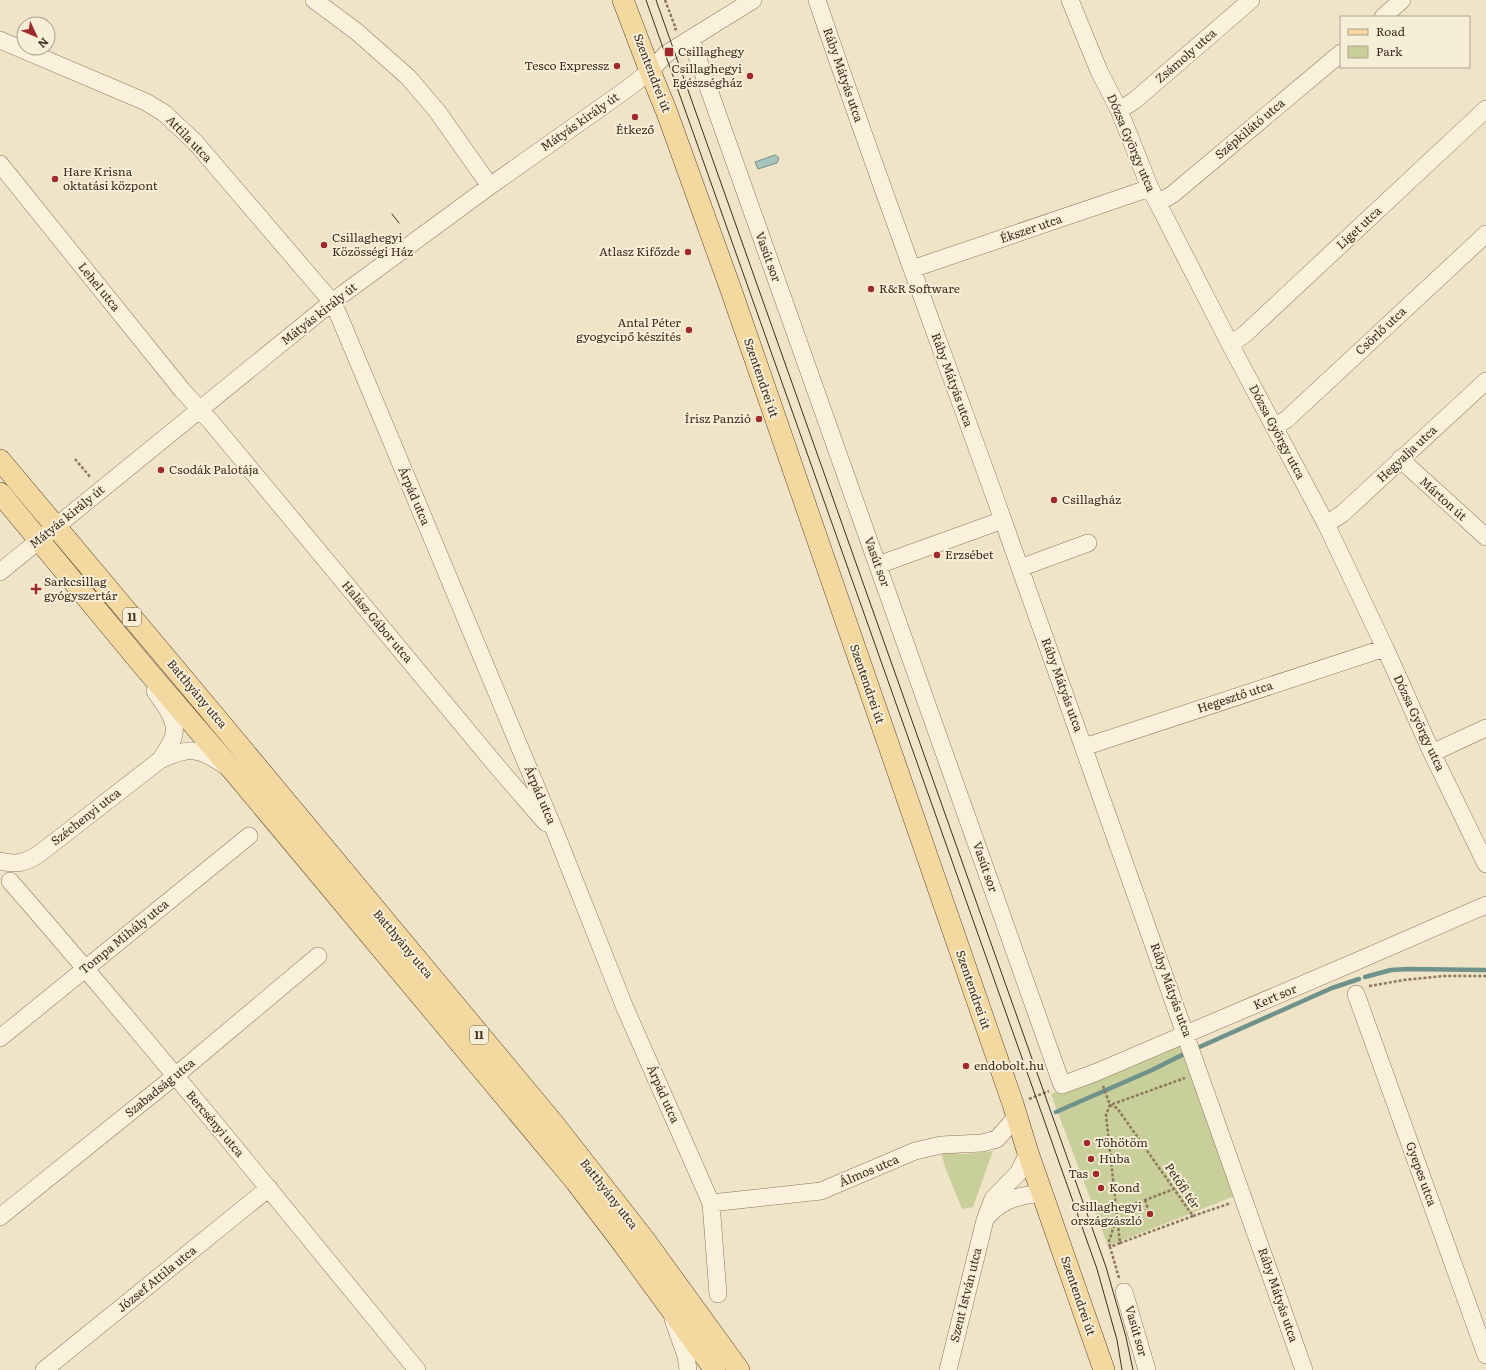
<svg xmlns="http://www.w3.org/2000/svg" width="1486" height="1370" viewBox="0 0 1486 1370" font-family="Literata,serif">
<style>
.green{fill:#c9cf9b}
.water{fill:#a9c4bc;stroke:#6f938a}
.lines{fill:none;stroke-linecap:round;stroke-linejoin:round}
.stream{stroke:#6f938a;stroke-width:4.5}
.minor-casing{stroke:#8d765c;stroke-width:18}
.major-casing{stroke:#5b4430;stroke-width:22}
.path{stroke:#8d765c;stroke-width:2.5;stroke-dasharray:3 2;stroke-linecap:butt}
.minor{stroke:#faf1dc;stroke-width:17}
.major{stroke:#f3d9a0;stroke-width:21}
.tram{stroke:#3d2e20;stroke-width:1}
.poi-dot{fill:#9e2a2b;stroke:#f7eed8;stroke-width:1.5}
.labels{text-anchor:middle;stroke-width:4;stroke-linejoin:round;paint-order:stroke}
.shield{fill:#f7eed8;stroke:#756857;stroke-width:1}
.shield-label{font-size:11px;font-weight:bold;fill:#3d2e20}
.poi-label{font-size:12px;fill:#3d2e20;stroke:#f7eed8;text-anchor:start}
.street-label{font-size:12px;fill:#3d2e20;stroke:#f7eed8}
</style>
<rect width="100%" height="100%" fill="#f0e4c8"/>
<!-- green -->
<path class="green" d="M1179,1045l56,151 -127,50 -57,-152z
M993,1151l-20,56 -11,2 -17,-42 -4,-15 25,2z"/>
<!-- water -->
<path class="water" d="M775,155l4,3 -2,5 -19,6 -3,-7z"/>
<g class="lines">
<!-- stream -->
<path class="stream" d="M1365,977l26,-7 17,-1 78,1
M1195,1049l137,-61 27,-9
M1056,1112l96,-42 36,-18"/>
<defs>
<path id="minor" d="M314,0l43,32 51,45 29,34 53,75
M817,0c59,175 125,349 187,523 101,282 202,564 300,847
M1070,0l29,71 20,39 31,78 80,156 96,180 59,124 47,105 54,111
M1383,17l19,-17
M691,39l371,1046 35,-13 258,-110 131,-57
M0,40l146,62 18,11 31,29 137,160 7,14 217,518 69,174 86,195 7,91
M1119,110l15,-9 117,-101
M0,164l182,226 30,33 288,347 46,53
M1158,203l15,-9 168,-141
M912,269l238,-81
M1230,344l14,-9 242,-226
M1274,427l13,-8 199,-185
M1400,459l86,78
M1326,524l16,-10 144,-133
M878,565l125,-45
M1020,568l68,-25
M0,572l332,-270 158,-116 137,-97 23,-18 16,-17 87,-54
M155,691c8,12 22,28 19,43 -2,10 -9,18 -14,26
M1084,747l301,-99
M1432,753l54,-25
M0,861c16,4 25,2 39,-7l121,-94c28,-13 38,-13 64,5
M10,881c139,160 273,325 407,489
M1356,994l130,361
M0,1038l249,-202
M711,1203l110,-12 94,-40 26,-6 41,-2 15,-4 20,-23
M989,1215c14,-16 33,-21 54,-21
M0,1217l175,-141 143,-120
M1124,1292l23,78
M673,1319l13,37 2,14
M44,1370l225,-182
M948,1370l37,-150 8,-21 26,-27 9,-19"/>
<path id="major" d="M623,0l27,71 16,39 64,177 283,817 15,49 76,217
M0,460l208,248 346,416 90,115 95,131
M0,493l145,175 89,104 342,410 45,59 94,129"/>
</defs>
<!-- minor casing -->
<use href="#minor" class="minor-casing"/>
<!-- major casing -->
<use href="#major" class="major-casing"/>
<!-- path -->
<path class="path" d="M665,0l11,29 -2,1
M75,459l16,19
M1369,986l35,-6 40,-4h42
M1103,1086l7,19 7,3 76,108 -73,27
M1029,1099l20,-8
M1145,1200l5,14
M1116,1211l74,-28
M1193,1216l38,-13
M1110,1247l-1,-6 8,-24
M1119,1278l-9,-31 10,-4 -14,-128 4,-10 75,-27"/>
<!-- minor -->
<use href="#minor" class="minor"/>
<!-- major -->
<use href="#major" class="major"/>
<!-- tram -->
<path class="tram" d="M646,0l451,1269 20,71 5,30
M656,0l450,1267 20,70 7,33
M392,214l7,9"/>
</g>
<!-- markers -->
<g class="poi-dot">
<rect x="664" y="47" width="10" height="10" rx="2"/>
<circle cx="617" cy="66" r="4"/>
<circle cx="750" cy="76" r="4"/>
<circle cx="635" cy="117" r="4"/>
<circle cx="55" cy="179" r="4"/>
<circle cx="324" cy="245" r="4"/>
<circle cx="688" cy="252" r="4"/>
<circle cx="871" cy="289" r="4"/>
<circle cx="689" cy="330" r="4"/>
<circle cx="759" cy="419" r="4"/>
<circle cx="161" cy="470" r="4"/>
<circle cx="1054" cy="500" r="4"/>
<circle cx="937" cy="555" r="4"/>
<path d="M34 583h4v4h4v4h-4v4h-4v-4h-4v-4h4z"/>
<circle cx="966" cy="1066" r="4"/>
<circle cx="1087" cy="1143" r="4"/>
<circle cx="1091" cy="1159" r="4"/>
<circle cx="1096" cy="1174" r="4"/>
<circle cx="1101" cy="1188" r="4"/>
<circle cx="1150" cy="1214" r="4"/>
</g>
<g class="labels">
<!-- shield labels -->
<g class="shield">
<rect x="123" y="608" width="18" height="18" rx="3"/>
<rect x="470" y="1026" width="18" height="18" rx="3"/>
</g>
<g class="shield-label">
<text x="132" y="621">11</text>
<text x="479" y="1039">11</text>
</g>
<!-- poi labels -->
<g class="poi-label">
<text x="678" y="56">Csillaghegy</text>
<text x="609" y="70" text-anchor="end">Tesco Expressz</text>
<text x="742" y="73" text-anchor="end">Csillaghegyi<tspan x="742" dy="14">Egészségház</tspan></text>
<text x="635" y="134" text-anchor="middle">Étkező</text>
<text x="63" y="176">Hare Krisna<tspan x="63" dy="14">oktatási központ</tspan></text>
<text x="332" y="242">Csillaghegyi<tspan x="332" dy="14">Közösségi Ház</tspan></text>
<text x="680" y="256" text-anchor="end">Atlasz Kifőzde</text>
<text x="879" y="293">R&amp;R Software</text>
<text x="681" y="327" text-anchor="end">Antal Péter<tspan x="681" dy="14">gyogycipő készítés</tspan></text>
<text x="751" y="423" text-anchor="end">Írisz Panzió</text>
<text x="169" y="474">Csodák Palotája</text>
<text x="1062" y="504">Csillagház</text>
<text x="945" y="559">Erzsébet</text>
<text x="44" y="586">Sarkcsillag<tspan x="44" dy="14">gyógyszertár</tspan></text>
<text x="974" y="1070">endobolt.hu</text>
<text x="1095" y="1147">Töhötöm</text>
<text x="1099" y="1163">Huba</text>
<text x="1088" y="1178" text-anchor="end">Tas</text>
<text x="1109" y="1192">Kond</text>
<text x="1142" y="1211" text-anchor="end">Csillaghegyi<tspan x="1142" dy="14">országzászló</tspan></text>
</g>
<!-- street labels -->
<g class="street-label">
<text transform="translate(1186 56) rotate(-41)" y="4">Zsámoly utca</text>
<text transform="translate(652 73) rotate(69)" y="4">Szentendrei út</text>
<text transform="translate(843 75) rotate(71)" y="4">Ráby Mátyás utca</text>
<text transform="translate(580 122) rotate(-35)" y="4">Mátyás király út</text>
<text transform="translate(1250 129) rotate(-40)" y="4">Szépkilátó utca</text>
<text transform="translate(189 139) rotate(46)" y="4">Attila utca</text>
<text transform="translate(1131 143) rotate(67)" y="4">Dózsa György utca</text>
<text transform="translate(1359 228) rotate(-43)" y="4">Liget utca</text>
<text transform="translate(1031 229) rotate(-19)" y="4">Ékszer utca</text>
<text transform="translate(768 257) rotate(70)" y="4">Vasút sor</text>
<text transform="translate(99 287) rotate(51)" y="4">Lehel utca</text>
<text transform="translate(319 314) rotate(-38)" y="4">Mátyás király út</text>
<text transform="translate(1381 331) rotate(-43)" y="4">Csörlő utca</text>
<text transform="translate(761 378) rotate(71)" y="4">Szentendrei út</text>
<text transform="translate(952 380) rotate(70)" y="4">Ráby Mátyás utca</text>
<text transform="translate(1277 432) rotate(62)" y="4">Dózsa György utca</text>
<text transform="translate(1407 454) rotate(-43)" y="4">Hegyalja utca</text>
<text transform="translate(414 496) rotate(67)" y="4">Árpád utca</text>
<text transform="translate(1443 499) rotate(42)" y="4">Márton út</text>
<text transform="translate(67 517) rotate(-39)" y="4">Mátyás király út</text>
<text transform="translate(877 562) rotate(70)" y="4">Vasút sor</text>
<text transform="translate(377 622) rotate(50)" y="4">Halász Gábor utca</text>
<text transform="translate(867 684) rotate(71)" y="4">Szentendrei út</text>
<text transform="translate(1062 685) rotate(70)" y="4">Ráby Mátyás utca</text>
<text transform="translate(197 694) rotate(50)" y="4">Batthyány utca</text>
<text transform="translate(1235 697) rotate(-18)" y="4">Hegesztő utca</text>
<text transform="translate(1419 723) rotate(65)" y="4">Dózsa György utca</text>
<text transform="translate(540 795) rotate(67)" y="4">Árpád utca</text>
<text transform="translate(86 817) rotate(-38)" y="4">Széchenyi utca</text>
<text transform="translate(985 867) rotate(71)" y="4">Vasút sor</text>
<text transform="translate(124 937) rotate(-39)" y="4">Tompa Mihály utca</text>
<text transform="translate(403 944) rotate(50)" y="4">Batthyány utca</text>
<text transform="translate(973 990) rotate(71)" y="4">Szentendrei út</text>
<text transform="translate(1171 990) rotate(70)" y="4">Ráby Mátyás utca</text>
<text transform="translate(1275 997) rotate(-23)" y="4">Kert sor</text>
<text transform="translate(160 1088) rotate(-39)" y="4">Szabadság utca</text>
<text transform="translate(663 1094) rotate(66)" y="4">Árpád utca</text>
<text transform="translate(215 1124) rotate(50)" y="4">Bercsényi utca</text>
<text transform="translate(869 1171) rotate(-23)" y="4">Álmos utca</text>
<text transform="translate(1421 1174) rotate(70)" y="4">Gyepes utca</text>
<text transform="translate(1182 1186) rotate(56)" y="4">Petőfi tér</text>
<text transform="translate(609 1194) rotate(52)" y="4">Batthyány utca</text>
<text transform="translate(157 1279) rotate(-39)" y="4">József Attila utca</text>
<text transform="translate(966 1295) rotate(-76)" y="4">Szent István utca</text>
<text transform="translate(1278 1295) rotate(71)" y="4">Ráby Mátyás utca</text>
<text transform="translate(1078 1296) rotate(71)" y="4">Szentendrei út</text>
<text transform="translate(1136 1331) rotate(74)" y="4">Vasút sor</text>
</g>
</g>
<!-- legend -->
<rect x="1340" y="16" width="130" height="52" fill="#f7eed8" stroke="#ada18e"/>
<rect x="1348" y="29" width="20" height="6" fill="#f3d9a0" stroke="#ada18e"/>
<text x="1376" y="36" font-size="12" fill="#3d2e20">Road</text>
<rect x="1348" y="46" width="20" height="12" fill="#c9cf9b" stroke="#ada18e"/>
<text x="1376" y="56" font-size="12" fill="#3d2e20">Park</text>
<!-- north arrow -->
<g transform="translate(36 36) rotate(134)"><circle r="19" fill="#f7eed8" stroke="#ada18e"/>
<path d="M0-3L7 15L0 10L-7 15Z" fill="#9e2a2b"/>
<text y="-6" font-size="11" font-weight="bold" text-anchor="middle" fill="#3d2e20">N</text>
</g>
</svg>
